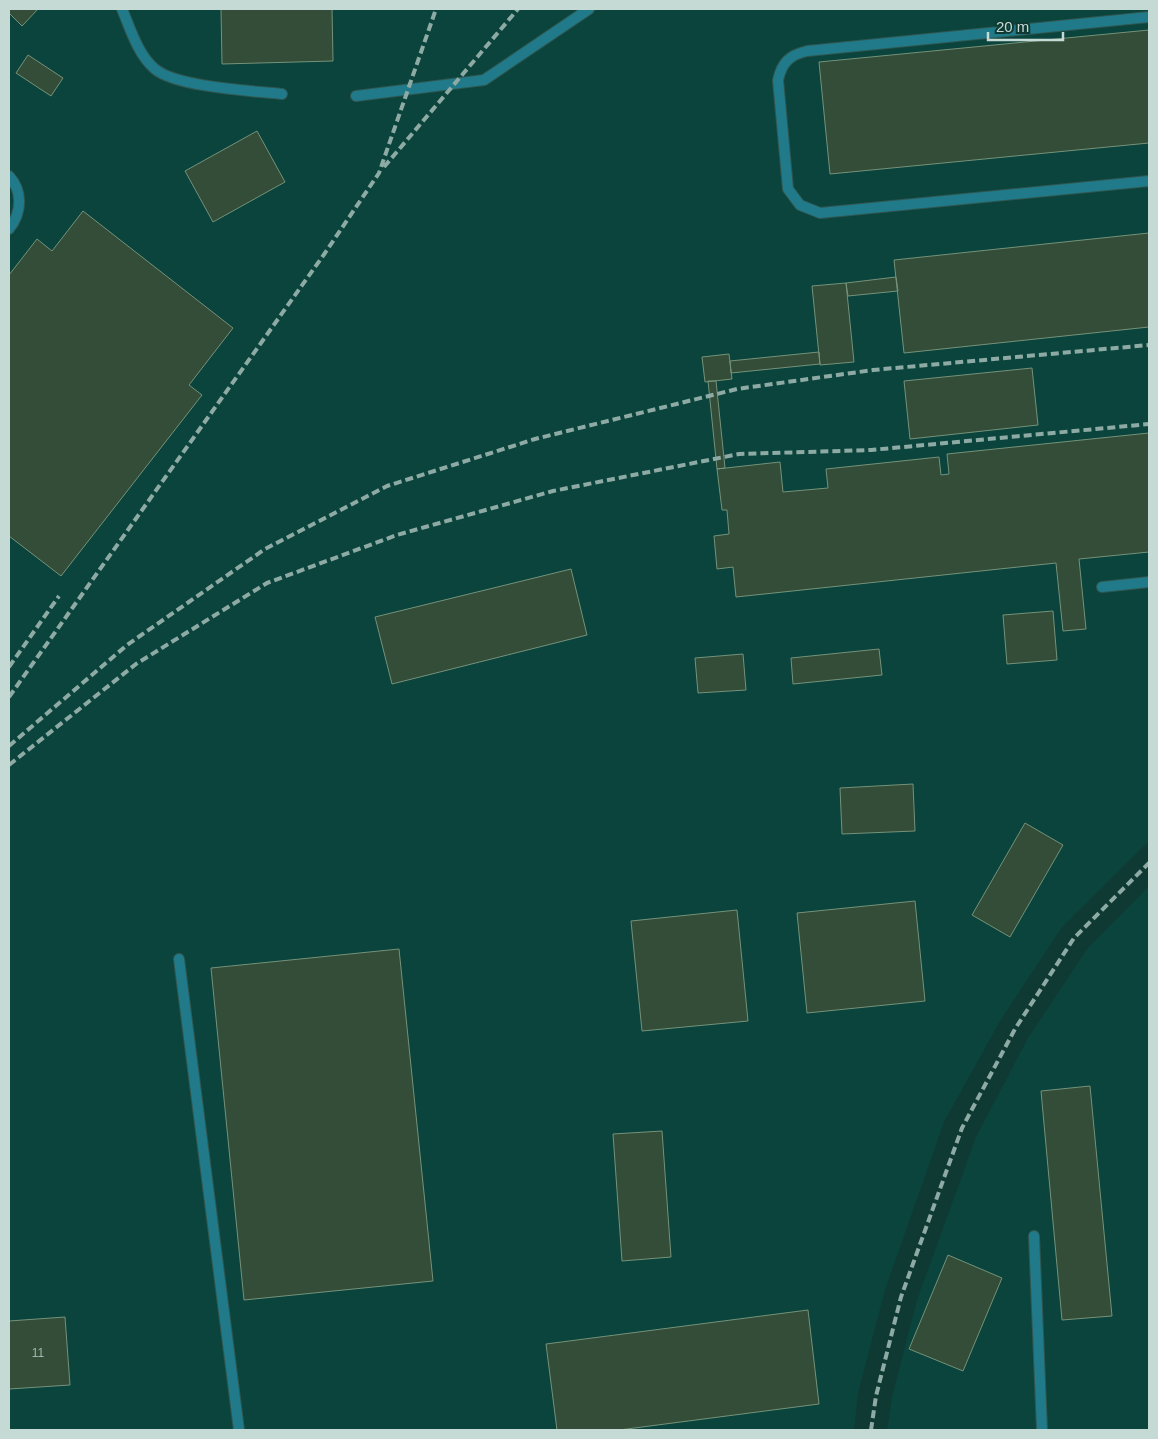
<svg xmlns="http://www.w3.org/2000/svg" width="1158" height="1439" viewBox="0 0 1158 1439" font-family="Helvetica,sans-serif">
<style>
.built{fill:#0b443c}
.building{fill:#334d38;stroke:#75927a}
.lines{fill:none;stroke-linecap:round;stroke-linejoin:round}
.service-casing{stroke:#305750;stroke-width:12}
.service{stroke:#207a8a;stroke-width:10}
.rail{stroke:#8eaaa4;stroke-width:4;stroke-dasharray:8 4;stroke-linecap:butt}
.labels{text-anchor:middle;stroke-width:5;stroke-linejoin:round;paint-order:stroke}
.number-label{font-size:12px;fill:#a0b7ae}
</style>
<rect width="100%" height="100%" fill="#0f3a33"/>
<!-- built -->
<path class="built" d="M9,9h1140v832l-87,86 -62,94 -56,101 -59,168 -27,103 -4,37h-845z
M1149,886v544h-262l5,-33 25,-97 59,-163 52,-99 59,-89z"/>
<!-- building -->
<path class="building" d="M9,9h29l-16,17 -13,-13z
M221,9h111l1,52 -111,3z
M1149,30v113l-319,31 -11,-112z
M28,55l35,23 -12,18 -35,-23z
M257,131l28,51 -72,40 -28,-51z
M83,211l150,117 -44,57 13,10 -141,181 -52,-40v-261l28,-36 15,12z
M1149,233v94l-245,26 -10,-93z
M896,277l2,14 -50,5 -2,-13z
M846,283l8,79 -34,3 -8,-79z
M819,352l1,12 -89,9 -1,-12z
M729,354l3,25 -27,3 -3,-25z
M1032,368l6,57 -128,14 -6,-58z
M708,381h8l9,87 -8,1z
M1149,433v119l-70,7 7,70 -23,2 -7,-68 -320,34 -3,-30 -16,2 -3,-33 15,-2 -2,-24h-5l-5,-41 63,-7 3,30 45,-4 -2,-19 113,-12 2,18 8,-1 -2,-20z
M571,569l16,66 -195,49 -17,-67z
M1053,611l4,49 -50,4 -4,-49z
M879,649l3,26 -89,9 -2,-26z
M743,654l3,36 -48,3 -3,-35z
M913,784l2,47 -73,3 -2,-46z
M1025,823l38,22 -53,92 -38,-22z
M915,901l10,100 -118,12 -10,-100z
M737,910l11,111 -106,10 -11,-110z
M399,949l34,332 -189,19 -33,-332z
M1090,1086l22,230 -50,4 -21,-229z
M662,1131l9,126 -49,4 -9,-127z
M948,1255l54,23 -39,93 -54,-22z
M808,1310l11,94 -200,26h-62l-11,-86z
M65,1317l5,68 -61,4v-68z"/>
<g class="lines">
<defs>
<path id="service" d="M122,9c8,19 16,46 33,60 21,18 98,22 127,25
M1149,17l-342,34c-17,4 -25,11 -29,29l10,109 12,16 20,8 329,-32
M356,96l128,-16 105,-71
M9,176c14,15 13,37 0,53
M1102,587l47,-5
M179,959l60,471
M1034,1236l8,194"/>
</defs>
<!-- service casing -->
<use href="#service" class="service-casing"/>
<!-- service -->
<use href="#service" class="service"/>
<!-- rail -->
<path class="rail" d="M384,167l134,-158
M9,667l50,-71
M9,697l316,-444 54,-80 57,-164
M9,746l118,-101 138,-96 122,-63 148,-47 202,-50 136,-19 276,-25
M9,765l127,-101 131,-81 130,-48 156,-44 186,-37 132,-4 278,-26
M871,1430l5,-34 25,-99 61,-169 53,-99 59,-91 75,-75"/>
</g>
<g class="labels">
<!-- number labels -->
<g class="number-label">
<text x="38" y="1357">11</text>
</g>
</g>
<!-- border -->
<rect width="1158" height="1439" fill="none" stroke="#c5dad5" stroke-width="20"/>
<!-- scale -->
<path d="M988 32v8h75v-8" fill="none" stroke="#c5dad5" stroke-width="2.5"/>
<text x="996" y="32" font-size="15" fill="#c5dad5" stroke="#0f3a33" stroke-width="4" paint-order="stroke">20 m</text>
</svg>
